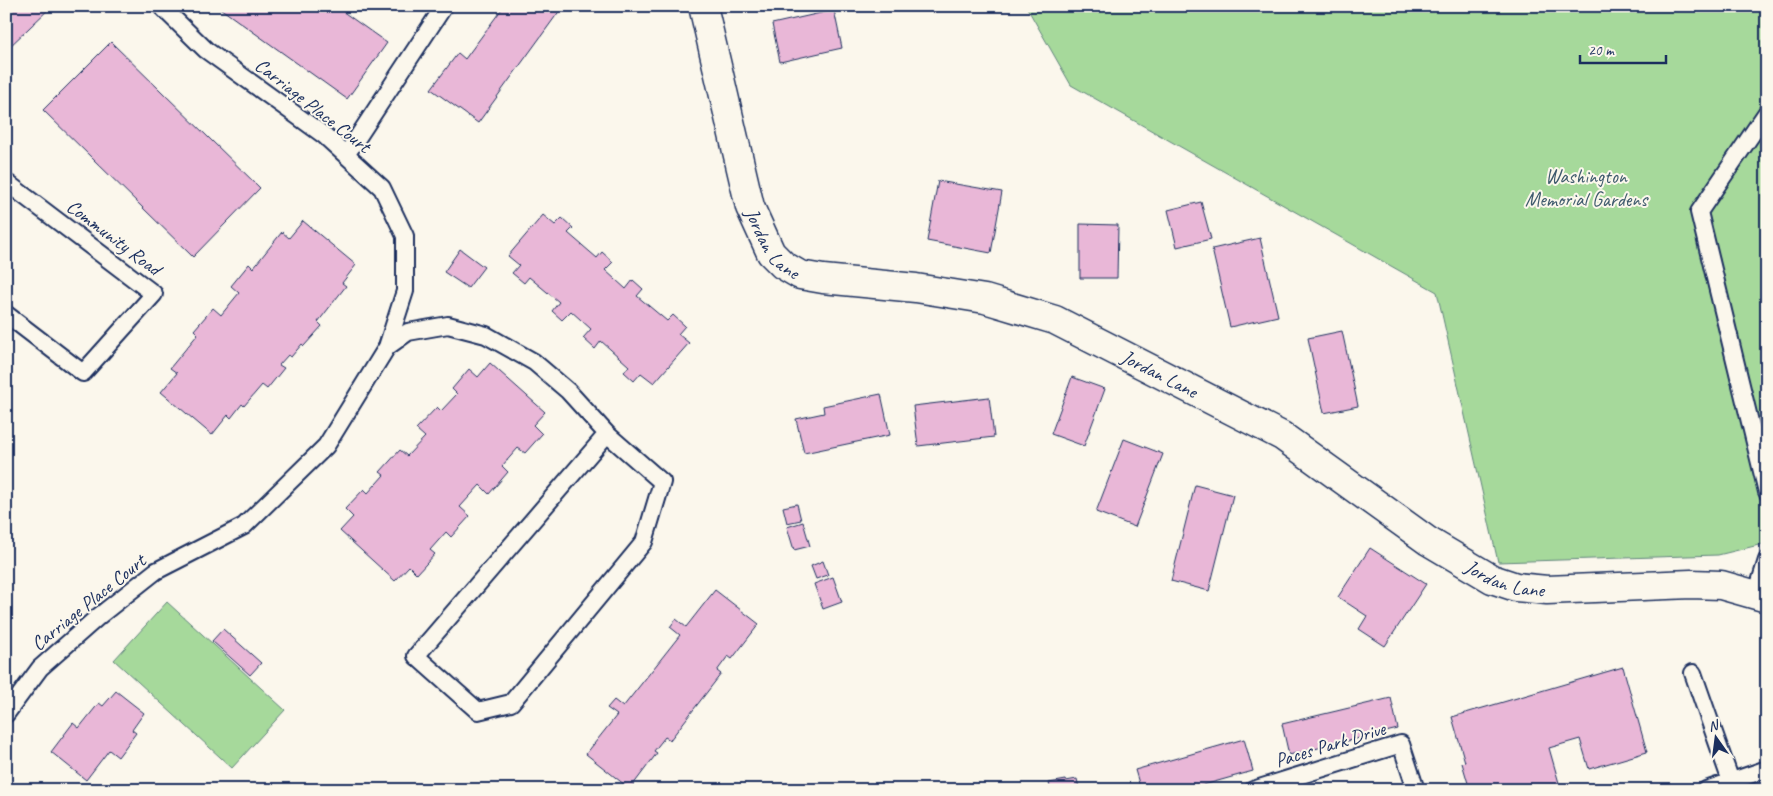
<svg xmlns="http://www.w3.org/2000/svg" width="1773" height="796" viewBox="0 0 1773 796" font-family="Caveat,sans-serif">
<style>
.green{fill:#a6d99b;stroke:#60847c}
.building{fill:#e9b7d7;stroke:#1b2f5e}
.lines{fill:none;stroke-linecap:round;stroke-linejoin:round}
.service-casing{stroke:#1b2f5e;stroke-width:20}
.minor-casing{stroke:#1b2f5e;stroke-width:31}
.service{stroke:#fbf7ec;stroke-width:16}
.minor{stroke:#fbf7ec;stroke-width:28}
.labels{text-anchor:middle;stroke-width:4;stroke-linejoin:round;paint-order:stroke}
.street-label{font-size:20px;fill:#1b2f5e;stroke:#fbf7ec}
.park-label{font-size:20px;fill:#3e5a6d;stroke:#fbf7ec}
</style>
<rect width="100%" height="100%" fill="#fbf7ec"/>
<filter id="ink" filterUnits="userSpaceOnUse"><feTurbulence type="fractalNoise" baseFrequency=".02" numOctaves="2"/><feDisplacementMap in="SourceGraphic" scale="10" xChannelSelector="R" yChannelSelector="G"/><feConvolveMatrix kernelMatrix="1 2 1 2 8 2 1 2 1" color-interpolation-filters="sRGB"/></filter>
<g filter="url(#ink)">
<!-- green -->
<path class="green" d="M1026,6h741v537l-49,12 -220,7 -61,-270 -366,-207z
M167,602l118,108 -53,58 -118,-108z"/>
<!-- building -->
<path class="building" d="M6,6h46l-46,44z
M217,6h118l52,37 -40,56z
M504,6h59l-85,117 -47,-34 27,-36 7,6z
M834,10l8,38 -62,14 -8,-38z
M111,42l149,146 -67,69 -150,-147z
M938,181l64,11 -11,61 -64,-12z
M1201,202l10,37 -34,8 -9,-37z
M543,215l12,10 7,-7 11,10 -5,5 29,25 5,-6 11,10 -8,8 21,19 7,-9 10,9 -6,7 30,25 6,-6 12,11 -7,8 11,9 -35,40 -13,-10 -7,8 -10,-9 5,-6 -28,-25 -6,8 -12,-11 8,-9 -20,-18 -9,9 -10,-9 7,-9 -30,-25 -5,6 -12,-10 7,-8 -11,-9z
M303,221l53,44 -14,18 4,3 -28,36 4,4 -18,20 -2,-2 -11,13 -3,-2 -9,10 5,3 -17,21 -5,-4 -18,21 -2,-2 -11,14 -3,-3 -16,20 -51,-43 16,-19 -7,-5 28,-34 -4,-4 19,-22 8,7 18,-22 -8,-7 18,-22 4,4 29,-36 7,6z
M1080,224l38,1 -1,53h-37z
M1260,238l18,78 -48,11 -18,-78z
M460,249l24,18 -16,21 -24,-16z
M1342,331l16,75 -34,7 -16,-75z
M490,363l55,49 -12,13 9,9 -17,19 -7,-5 -16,18 6,6 -19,22 -9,-9 -20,22 10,9 -19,21 -5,-5 -16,18 5,4 -18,20 -8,-8 -14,15 -55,-50 13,-14 -8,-8 19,-20 4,4 16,-18 -4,-3 20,-22 7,6 18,-19 -9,-8 21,-22 4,4 16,-17 -5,-5 17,-20 9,8z
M1072,377l33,12 -21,57 -33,-12z
M881,394l9,41 -86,18 -8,-34 28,-6 -1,-7z
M989,397l5,40 -76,9 -5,-40z
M1124,439l39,15 -28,73 -39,-15z
M1195,485l38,10 -24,96 -38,-10z
M797,504l4,16 -14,3 -4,-16z
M803,522l7,24 -16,4 -7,-23z
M1370,548l56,36 -41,62 -26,-17 8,-13 -29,-19z
M823,561l5,14 -12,4 -5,-13z
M833,577l9,25 -19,7 -9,-25z
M715,590l44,34 -27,35 -4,-3 -11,15 4,3 -51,66 -5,-3 -11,14 3,2 -27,36 -44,-35 31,-39 -10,-7 7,-8 9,7 57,-72 -10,-8 6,-8 10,8z
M223,629l38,34 -11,12 -38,-34z
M1623,667l24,85 -58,17 -9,-30 -31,9 12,42h-81l-1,-2 -9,2 -8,-27 3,-1 -13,-45z
M116,691l28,22 -12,17 4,3 -18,24 -9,-7 -23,30 -35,-28 22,-29 6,5 20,-25 4,3z
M1391,698l7,31 -109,26 -7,-31z
M1244,739l9,32 -67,19h-45l-6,-20z
M1077,779l2,9 2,-1 1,3h-43l11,-3 -1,-4 17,-3v1z"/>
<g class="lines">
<defs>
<path id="service" d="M1767,112l-68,100 68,280
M346,155l98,-149
M6,182l148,112 -71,79 -77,-59
M387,347l21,-15 40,-7 38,10 48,27 34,29 39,43 -191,222 62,55 33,-8 133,-161 18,-60 -55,-48
M1756,595l11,-35
M1693,673l41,117
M6,714l34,-46 59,-52 57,-45 88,-45 82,-80 61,-99 18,-56v-55l-23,-48 -57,-52 -119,-86 -45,-44
M1253,790l148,-46 15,46
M1706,790l61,-21"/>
<g id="minor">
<path id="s1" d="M703,6l47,201 21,46 12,12 17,10 23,4 93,9 69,11 70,21 227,116 146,105 64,38 24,8 31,3 144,-6 30,1 46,13"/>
</g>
</defs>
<!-- service casing -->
<use href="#service" class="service-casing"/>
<!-- minor casing -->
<use href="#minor" class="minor-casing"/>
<!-- service -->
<use href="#service" class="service"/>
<!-- minor -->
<use href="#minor" class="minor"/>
</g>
</g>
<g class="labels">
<!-- street labels -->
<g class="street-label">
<text transform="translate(313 105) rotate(38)" y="7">Carriage Place Court</text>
<text transform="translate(114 237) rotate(37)" y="7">Community Road</text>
<text dy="7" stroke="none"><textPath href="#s1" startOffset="250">Jordan Lane</textPath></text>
<text dy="7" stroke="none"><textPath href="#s1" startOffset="671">Jordan Lane</textPath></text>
<text dy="7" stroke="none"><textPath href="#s1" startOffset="1075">Jordan Lane</textPath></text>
<text transform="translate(88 602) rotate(-39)" y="7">Carriage Place Court</text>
<text transform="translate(1330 744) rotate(-17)" y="7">Paces Park Drive</text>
</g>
<!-- park labels -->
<g class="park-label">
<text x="1586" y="183">Washington<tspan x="1586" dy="23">Memorial Gardens</tspan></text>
</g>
</g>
<!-- margin -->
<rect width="1773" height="796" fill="none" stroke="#fbf7ec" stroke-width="25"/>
<rect x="12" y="12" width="1748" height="771" fill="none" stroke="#1b2f5e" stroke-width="2" filter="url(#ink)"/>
<!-- north arrow -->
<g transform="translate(1716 738) rotate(346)" stroke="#fbf7ec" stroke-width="4" paint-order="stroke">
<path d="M0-4L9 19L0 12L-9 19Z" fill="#1b2f5e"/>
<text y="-8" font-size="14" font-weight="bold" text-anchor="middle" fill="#1b2f5e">N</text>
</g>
<!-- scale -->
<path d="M1580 55v8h86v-8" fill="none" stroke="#1b2f5e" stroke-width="2.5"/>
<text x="1588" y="55" font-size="15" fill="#1b2f5e" stroke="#fbf7ec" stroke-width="4" paint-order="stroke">20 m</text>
</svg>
